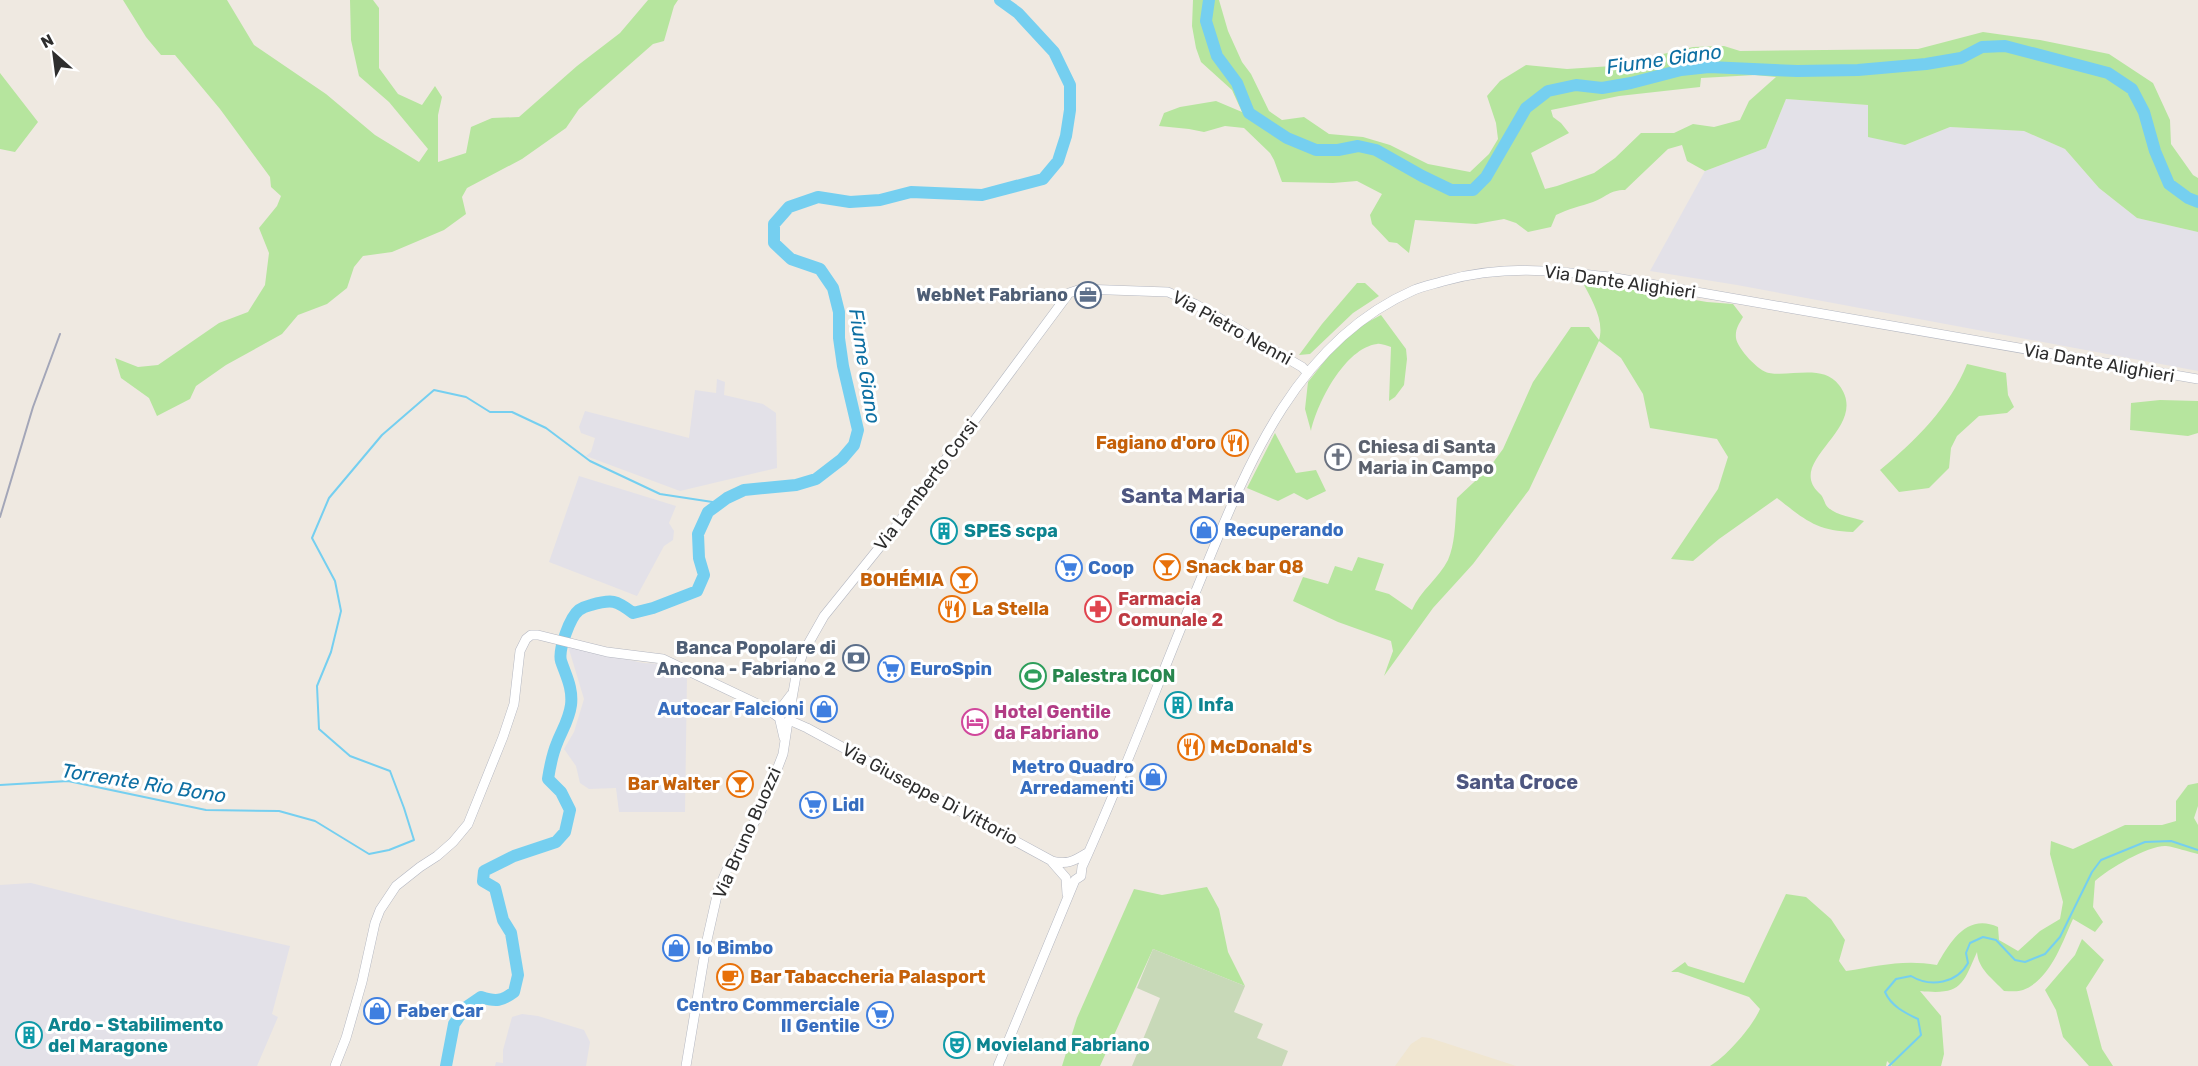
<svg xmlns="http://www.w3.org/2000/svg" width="2198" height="1066" viewBox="0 0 2198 1066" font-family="Rubik,sans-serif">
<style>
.industrial{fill:#e3e1e8}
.education{fill:#f0e6d1}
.green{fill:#b6e59e;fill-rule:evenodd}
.cemetery{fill:#c8d9b8}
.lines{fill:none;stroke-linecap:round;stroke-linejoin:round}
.stream{stroke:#75cff0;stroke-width:2}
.river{stroke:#75cff0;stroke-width:12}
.secondary-casing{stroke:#b4b7c1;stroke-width:10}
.secondary{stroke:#fff;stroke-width:9}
.rail{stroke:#a3a6b8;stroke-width:2}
.labels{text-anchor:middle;stroke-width:6;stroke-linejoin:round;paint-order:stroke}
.street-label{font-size:18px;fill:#2e2e2e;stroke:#fff}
.service-label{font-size:18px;font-weight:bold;fill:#4e5e75;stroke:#fff;text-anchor:end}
.food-label{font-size:18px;font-weight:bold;fill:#c56008;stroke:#fff;text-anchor:start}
.worship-label{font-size:18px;font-weight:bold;fill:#5b616d;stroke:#fff;text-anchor:start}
.shop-label{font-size:18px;font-weight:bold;fill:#366cbe;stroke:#fff;text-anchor:start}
.culture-label{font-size:18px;font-weight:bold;fill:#0d838f;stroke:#fff;text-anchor:start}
.health-label{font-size:18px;font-weight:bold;fill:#be3a42;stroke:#fff;text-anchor:start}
.leisure-label{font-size:18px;font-weight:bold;fill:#27864d;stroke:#fff;text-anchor:start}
.hotel-label{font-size:18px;font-weight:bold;fill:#b23c85;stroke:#fff;text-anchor:start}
.water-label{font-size:20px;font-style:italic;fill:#0d6fa3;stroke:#fff}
.neighbourhood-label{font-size:20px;font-weight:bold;fill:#4d5680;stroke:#fff}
.quarter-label{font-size:21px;font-weight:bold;fill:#4d5680;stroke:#fff}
</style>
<rect width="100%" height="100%" fill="#efe9e1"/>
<!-- industrial -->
<path class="industrial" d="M1786,99l83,6 36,40 45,-18 74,4 41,18 34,39 38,30 61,14v139l-461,-86 -87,-14 55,-100 61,-23z
M717,379l8,3 -1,13 39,9 13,9 1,55 -97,23 -94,-35 5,-4 4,-14 -14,-5 -2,-6 6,-16 104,27 6,-48 21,3z
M579,476l97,30 -7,17 5,8 -1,9 -9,6 -27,50 -88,-34z
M568,646l75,17 22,1 22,12 -2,136h-66l-3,-24 -27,1 -9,-6 -4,-17 -12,-17 10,-17 10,-33z
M31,883l150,38 109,25 -18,68 6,3 -21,49h-257v-181z
M522,1014l16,2 46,14 6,12 -4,24h-91l1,-4 7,1v-13l9,-33z"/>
<!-- education -->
<path class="education" d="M1422,1037l8,1 86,28h-121l16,-22z"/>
<!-- green -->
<path class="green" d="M123,0h104l27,45 72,49 49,41 44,27 9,-13 -39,-47 -30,-26 -8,-36 -1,-40h23l6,8v60l19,26 24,11 13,-19 7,11 -4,18v47l28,-9 5,-26 21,-9 27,-1 58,-51 43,-33 28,-33h30l-4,6 -10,35 -11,3 -74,65 -13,19 -44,31 -55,29 -5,9 4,17 -22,16 -52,22 -29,4 -9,11 -7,21 -20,16 -29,11 -16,19 -56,31 -30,21 -6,13 -33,17 -8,-18 -28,-20 -6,-20 23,9 20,-2 61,-42 29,-11 17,-27 4,-32 -10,-25 18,-22 4,-10 -10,-9 -1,-10 -50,-68 -45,-54h-14l-15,-18z
M1193,0h26l9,31 14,31 9,12 18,37 13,9 22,-3 25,17 34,3 27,8 38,19 42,8 19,-18 9,-15 -2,-16 -9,-27 13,-15 26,-16 41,4 45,-3 81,-19 31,-1 16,5 178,-2 65,-17 57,8 69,14 44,29 17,37 1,24 22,31 5,3v54l-61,-14 -38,-30 -34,-39 -41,-18 -74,-4 -45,18 -37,-8v-32l-82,-6 -20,49 -61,23 -18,-10 -5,-16 -14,4 -43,41c-16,0 -18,7 -32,12 -12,4 -25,7 -37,13l-5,12 -23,5 -12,-9 -12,-4 -28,5 -61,-4 -6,33 -12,-10 -8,-1 -17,-18 -2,-9 12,-21 -25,-13 -24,2 -51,-1 -8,-22 -4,-7 -26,-25 -19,-2 -21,6 -15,-3 -30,-3 5,-13 16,-6 36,-6 26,11 -10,-22 -31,-28 -5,-14 -4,-22zM1755,75l21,2 -27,24 -9,19 -26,7 -21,-3 -19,9h-33l-26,25 -21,15 -37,13 -12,3 -14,-36 38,-20 -8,-10 -8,-6 -2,-7 68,-14 81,-9 1,-9z
M0,73l38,49 -23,30 -15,-3z
M1582,281l125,21 26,2 10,13c-4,7 -8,12 -7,21 1,10 23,34 33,35 22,4 54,-9 70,12 33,43 -55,75 -20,108 4,3 5,8 7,12 7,10 26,12 38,16l-11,11c-37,-1 -49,-13 -76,-34l-58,41 -26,22 -22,-2 47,-70 10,-32 -11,-18 -67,-11 -7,-34 -22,-36 -22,-17 -70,149 -56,74 -40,44 -49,68 9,-25 -2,-10 -53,-19 -45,-21 10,-24 25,7 7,-18 17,5 6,-14 26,7 -9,26 14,4 23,16c8,-19 27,-32 36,-50 8,-19 7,-41 9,-62l32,-30 14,-19 30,-67 38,-55h18l10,13c6,-20 -8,-41 -17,-59z
M1357,283h8l14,13 -26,17 -43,41 -11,1 23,-31z
M1381,315l25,34 1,10 -3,26 -9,12 -6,4 2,-54c-4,-1 -10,-4 -14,-3 -32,4 -60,59 -66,87l-6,-22 3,-27 27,-34 29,-24z
M1967,364l39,9 2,22 6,12 -7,6 -28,3 -22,20 -6,12 -2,20 -20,20 -30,4 -19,-22c34,-28 70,-63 87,-106z
M2160,400l38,1v32l-10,3 -58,-6 1,-27z
M1275,433l21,40 20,-3 10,21 -19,9 -13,-7 -16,8 -31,-13z
M2198,783v23l-4,12 4,7v29c-10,-2 -22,-7 -32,-8 -17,-1 -58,23 -71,35l-2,26 10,15 -8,10 -22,-13c-11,24 -23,61 -50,71 -5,2 -13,1 -19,1 -11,-12 -26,-22 -27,-39 -15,34 -16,43 -57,39l21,25 3,38 -3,12h-49l-5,-5 -1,5h-176c16,-9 43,-40 50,-57l-11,-12 -71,-25h-7l14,-10 3,4 56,17 42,-89 20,3 25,22 14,21 -6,21 7,10c33,-5 57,-12 91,-6 13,-23 30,-52 61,-38l1,13 19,11 22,-20 20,-12 3,-17 -13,-48 1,-13 22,8 52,-24h37l14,-4v-20l12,-16z
M1207,887l12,22 9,43 17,34 -92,-37 -53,117h-38l15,-48 57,-129 28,6z
M2082,939l22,21 -18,28 16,61 11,17h-24l-26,-29 -7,-27 -11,-20 30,-35z"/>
<!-- cemetery -->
<path class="cemetery" d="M1153,949l92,37 -11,26 29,12 -6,14 31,13 -6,15h-150l28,-68 -23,-10z"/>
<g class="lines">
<!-- stream -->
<path class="stream" d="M0,785l68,-4 138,29 73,1 36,10 54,33 20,-4 25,-10 -10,-32 -14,-37 -40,-15 -31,-27 -2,-43 14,-34 10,-41 -6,-30 -23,-43 17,-40 53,-63 52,-45 32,7 24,15h22l34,16 44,33 70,33 59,9
M1889,1066l32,-31 -3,-16c-13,-6 -27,-13 -33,-27l11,-13 15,-3c20,12 46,7 57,-13l-2,-10 4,-10 13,-6 13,3 19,20 10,2 20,-8 15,-17 32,-65 9,-12 44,-18 26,-1 27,9"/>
<!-- river -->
<path class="river" d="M1209,0l-3,21 11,35 20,27 12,30 38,25 29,12h22l20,-4 18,4 46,26 29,14h22l13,-13 40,-69 22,-17 28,-6 26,3 29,-5 50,-13 28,-3 88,4 61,-1 68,-6 35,-6 21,-11 23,-1 103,27 24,16 12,23 11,39 14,33 19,14 10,4
M446,1066l8,-42 11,-16 16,-11c15,5 21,4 33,-5l4,-17 -7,-42 -8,-13 -8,-32 -12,-7 1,-10 30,-15 42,-14 9,-10 5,-22 -9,-18 -13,-13c2,-13 4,-24 9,-36 5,-13 12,-23 14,-38 2,-17 -5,-29 -10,-44 -3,-11 9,-44 18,-51 3,-2 8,-4 12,-5 21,-6 25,-5 42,8l20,-5 44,-17 7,-16 -5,-17 -1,-24 10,-22 19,-14 17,-8 52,-5 20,-6 26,-20 12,-14 4,-15 -15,-64 -4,-28v-26l-6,-24 -13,-19 -29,-10 -17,-16v-19l15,-17 29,-10 32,5 30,-2 31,-8 71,3 61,-16 15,-18 8,-25 4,-26v-25l-16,-33 -36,-39 -18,-13"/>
<defs>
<path id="secondary" d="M790,710l7,-40 6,-17 21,-37 67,-83 178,-240 12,-4 87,3 27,12 107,63 6,6
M789,720l18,8 245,133c15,4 22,0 35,-8
M784,738l-6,-26 13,-17
M1052,862l14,16 1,16
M335,1066l11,-28 16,-56 13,-59 5,-13 16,-24 24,-19 17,-11 16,-14 15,-18 35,-87 11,-33 6,-53 6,-12 5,-4h7l69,17 56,7 103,49 12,9
M686,1066l21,-126 11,-49 10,-24 33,-56 22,-57 5,-33
M998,1066l77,-186 6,-4 1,-9c39,-86 73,-176 109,-264 49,-118 96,-258 223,-313 9,-4 20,-6 30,-9 58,-16 108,-11 166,-4l588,102"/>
</defs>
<!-- secondary casing -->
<use href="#secondary" class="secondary-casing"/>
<!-- secondary -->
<use href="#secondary" class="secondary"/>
<!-- rail -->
<path class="rail" d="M0,517l33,-110 27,-73"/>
</g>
<!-- icons -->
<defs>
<symbol id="office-ring" viewBox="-11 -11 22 22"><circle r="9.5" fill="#fff" stroke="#5c6f8a" stroke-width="1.5"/><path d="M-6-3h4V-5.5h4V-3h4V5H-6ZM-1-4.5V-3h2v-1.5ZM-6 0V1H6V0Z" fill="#5c6f8a"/></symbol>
<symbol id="restaurant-ring" viewBox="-11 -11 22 22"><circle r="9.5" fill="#fff" stroke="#e8710a" stroke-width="1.5"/><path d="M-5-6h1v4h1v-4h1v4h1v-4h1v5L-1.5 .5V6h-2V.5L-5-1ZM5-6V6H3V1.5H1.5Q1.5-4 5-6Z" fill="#e8710a"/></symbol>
<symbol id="church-ring" viewBox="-11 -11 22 22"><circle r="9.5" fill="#fff" stroke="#6b7280" stroke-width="1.5"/><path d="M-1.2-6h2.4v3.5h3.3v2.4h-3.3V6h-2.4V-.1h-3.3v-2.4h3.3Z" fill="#6b7280"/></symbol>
<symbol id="shop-ring" viewBox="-11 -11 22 22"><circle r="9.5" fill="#fff" stroke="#3f7fe0" stroke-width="1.5"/><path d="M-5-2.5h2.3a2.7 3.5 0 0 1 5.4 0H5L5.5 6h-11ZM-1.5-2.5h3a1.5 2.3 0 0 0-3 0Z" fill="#3f7fe0"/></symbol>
<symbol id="building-ring" viewBox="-11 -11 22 22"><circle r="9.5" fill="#fff" stroke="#0f9aa8" stroke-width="1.5"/><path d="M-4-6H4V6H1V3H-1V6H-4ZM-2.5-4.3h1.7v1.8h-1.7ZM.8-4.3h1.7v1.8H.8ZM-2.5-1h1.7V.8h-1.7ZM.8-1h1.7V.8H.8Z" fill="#0f9aa8"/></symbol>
<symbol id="bar-ring" viewBox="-11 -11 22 22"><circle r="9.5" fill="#fff" stroke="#e8710a" stroke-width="1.5"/><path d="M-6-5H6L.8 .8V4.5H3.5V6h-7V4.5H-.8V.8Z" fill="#e8710a"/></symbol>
<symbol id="supermarket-ring" viewBox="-11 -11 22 22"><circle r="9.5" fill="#fff" stroke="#3f7fe0" stroke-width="1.5"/><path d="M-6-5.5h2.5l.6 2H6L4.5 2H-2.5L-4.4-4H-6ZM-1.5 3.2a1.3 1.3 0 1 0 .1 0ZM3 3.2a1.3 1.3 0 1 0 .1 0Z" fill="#3f7fe0"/></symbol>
<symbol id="pharmacy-ring" viewBox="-11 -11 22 22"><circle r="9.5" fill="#fff" stroke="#e0444e" stroke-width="1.5"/><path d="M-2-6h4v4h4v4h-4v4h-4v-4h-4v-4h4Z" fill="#e0444e"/></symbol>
<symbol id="bank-ring" viewBox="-11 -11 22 22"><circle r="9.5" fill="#fff" stroke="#5c6f8a" stroke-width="1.5"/><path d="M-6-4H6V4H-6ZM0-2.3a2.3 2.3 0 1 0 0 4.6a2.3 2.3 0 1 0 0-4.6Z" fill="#5c6f8a"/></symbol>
<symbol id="stadium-ring" viewBox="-11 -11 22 22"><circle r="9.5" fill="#fff" stroke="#2e9e5b" stroke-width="1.5"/><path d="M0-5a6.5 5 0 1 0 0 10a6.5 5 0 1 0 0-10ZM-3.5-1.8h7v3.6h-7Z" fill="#2e9e5b"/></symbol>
<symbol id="hotel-ring" viewBox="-11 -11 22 22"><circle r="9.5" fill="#fff" stroke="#d1479c" stroke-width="1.5"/><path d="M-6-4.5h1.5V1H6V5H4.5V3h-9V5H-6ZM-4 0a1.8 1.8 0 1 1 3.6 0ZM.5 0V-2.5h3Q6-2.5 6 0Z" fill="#d1479c"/></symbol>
<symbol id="cafe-ring" viewBox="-11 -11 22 22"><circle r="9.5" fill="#fff" stroke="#e8710a" stroke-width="1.5"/><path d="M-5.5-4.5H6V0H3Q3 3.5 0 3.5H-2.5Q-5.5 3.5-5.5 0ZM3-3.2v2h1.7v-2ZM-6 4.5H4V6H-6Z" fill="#e8710a"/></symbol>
<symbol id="theatre-ring" viewBox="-11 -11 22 22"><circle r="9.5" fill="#fff" stroke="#0f9aa8" stroke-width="1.5"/><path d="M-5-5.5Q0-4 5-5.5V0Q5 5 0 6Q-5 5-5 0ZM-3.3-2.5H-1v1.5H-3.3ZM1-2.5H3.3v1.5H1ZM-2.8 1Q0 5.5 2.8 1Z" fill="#0f9aa8"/></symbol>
</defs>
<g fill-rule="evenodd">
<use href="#office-ring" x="1073" y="280" width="30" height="30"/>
<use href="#restaurant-ring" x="1220" y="428" width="30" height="30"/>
<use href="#church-ring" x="1323" y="442" width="30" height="30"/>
<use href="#shop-ring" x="1189" y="515" width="30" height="30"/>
<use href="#building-ring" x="929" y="516" width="30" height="30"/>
<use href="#bar-ring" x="1152" y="552" width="30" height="30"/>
<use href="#supermarket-ring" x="1054" y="553" width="30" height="30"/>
<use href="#bar-ring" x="949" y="565" width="30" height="30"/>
<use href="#restaurant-ring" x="937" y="594" width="30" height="30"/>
<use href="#pharmacy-ring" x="1083" y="594" width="30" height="30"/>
<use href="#bank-ring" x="841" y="643" width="30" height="30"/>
<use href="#supermarket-ring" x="876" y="654" width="30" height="30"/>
<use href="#stadium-ring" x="1018" y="661" width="30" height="30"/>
<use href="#building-ring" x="1163" y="690" width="30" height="30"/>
<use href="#shop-ring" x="809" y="694" width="30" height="30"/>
<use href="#hotel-ring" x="960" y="707" width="30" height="30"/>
<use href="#restaurant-ring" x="1176" y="732" width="30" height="30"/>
<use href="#shop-ring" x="1138" y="762" width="30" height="30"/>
<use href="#bar-ring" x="725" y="769" width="30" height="30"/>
<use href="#supermarket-ring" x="798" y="790" width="30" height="30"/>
<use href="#shop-ring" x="661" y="933" width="30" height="30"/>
<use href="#cafe-ring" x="715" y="962" width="30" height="30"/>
<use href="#shop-ring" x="362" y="996" width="30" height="30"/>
<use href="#supermarket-ring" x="865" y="1000" width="30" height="30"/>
<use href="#building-ring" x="14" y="1020" width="30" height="30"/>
<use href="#theatre-ring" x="942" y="1030" width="30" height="30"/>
</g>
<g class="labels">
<!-- street labels -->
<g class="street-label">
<text transform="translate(1620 282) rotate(8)" y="6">Via Dante Alighieri</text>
<text transform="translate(1232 328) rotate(29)" y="6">Via Pietro Nenni</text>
<text transform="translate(2099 363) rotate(10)" y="6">Via Dante Alighieri</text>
<text transform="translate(926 485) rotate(-53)" y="6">Via Lamberto Corsi</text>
<text transform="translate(930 794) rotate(28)" y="6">Via Giuseppe Di Vittorio</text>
<text transform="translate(747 833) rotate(-66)" y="6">Via Bruno Buozzi</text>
</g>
<!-- service labels -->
<g class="service-label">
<text x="1068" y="301">WebNet Fabriano</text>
<text x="836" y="654">Banca Popolare di<tspan x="836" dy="21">Ancona - Fabriano 2</tspan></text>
</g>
<!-- food labels -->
<g class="food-label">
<text x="1216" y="449" text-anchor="end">Fagiano d'oro</text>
<text x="1186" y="573">Snack bar Q8</text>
<text x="944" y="586" text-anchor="end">BOHÉMIA</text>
<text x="972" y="615">La Stella</text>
<text x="1210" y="753">McDonald's</text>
<text x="720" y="790" text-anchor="end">Bar Walter</text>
<text x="750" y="983">Bar Tabaccheria Palasport</text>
</g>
<!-- worship labels -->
<g class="worship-label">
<text x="1358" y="453">Chiesa di Santa<tspan x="1358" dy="21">Maria in Campo</tspan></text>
</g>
<!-- shop labels -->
<g class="shop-label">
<text x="1224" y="536">Recuperando</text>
<text x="1088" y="574">Coop</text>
<text x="910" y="675">EuroSpin</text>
<text x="804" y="715" text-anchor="end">Autocar Falcioni</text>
<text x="1134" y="773" text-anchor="end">Metro Quadro<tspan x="1134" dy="21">Arredamenti</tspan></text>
<text x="832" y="811">Lidl</text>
<text x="696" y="954">Io Bimbo</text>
<text x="860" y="1011" text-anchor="end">Centro Commerciale<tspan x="860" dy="21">Il Gentile</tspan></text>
<text x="397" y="1017">Faber Car</text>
</g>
<!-- culture labels -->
<g class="culture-label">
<text x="964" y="537">SPES scpa</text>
<text x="1198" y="711">Infa</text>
<text x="48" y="1031">Ardo - Stabilimento<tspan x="48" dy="21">del Maragone</tspan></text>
<text x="976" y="1051">Movieland Fabriano</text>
</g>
<!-- health labels -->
<g class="health-label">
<text x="1118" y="605">Farmacia<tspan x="1118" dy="21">Comunale 2</tspan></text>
</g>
<!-- leisure labels -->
<g class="leisure-label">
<text x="1052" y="682">Palestra ICON</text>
</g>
<!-- hotel labels -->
<g class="hotel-label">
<text x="994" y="718">Hotel Gentile<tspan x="994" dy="21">da Fabriano</tspan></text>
</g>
<!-- water labels -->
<g class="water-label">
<text transform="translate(1664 59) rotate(-8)" y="7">Fiume Giano</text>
<text transform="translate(865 366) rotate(81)" y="7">Fiume Giano</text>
<text transform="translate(144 783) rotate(9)" y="7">Torrente Rio Bono</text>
</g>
<!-- neighbourhood labels -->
<g class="neighbourhood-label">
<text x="1517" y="789">Santa Croce</text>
</g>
<!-- quarter labels -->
<g class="quarter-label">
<text x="1183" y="503">Santa Maria</text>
</g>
</g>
<!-- north arrow -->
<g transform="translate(54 54) rotate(332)" stroke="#ffffff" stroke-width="4.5" paint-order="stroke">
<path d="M0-4.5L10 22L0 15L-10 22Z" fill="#2e2e2e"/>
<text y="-9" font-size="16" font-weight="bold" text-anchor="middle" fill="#2e2e2e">N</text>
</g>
</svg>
